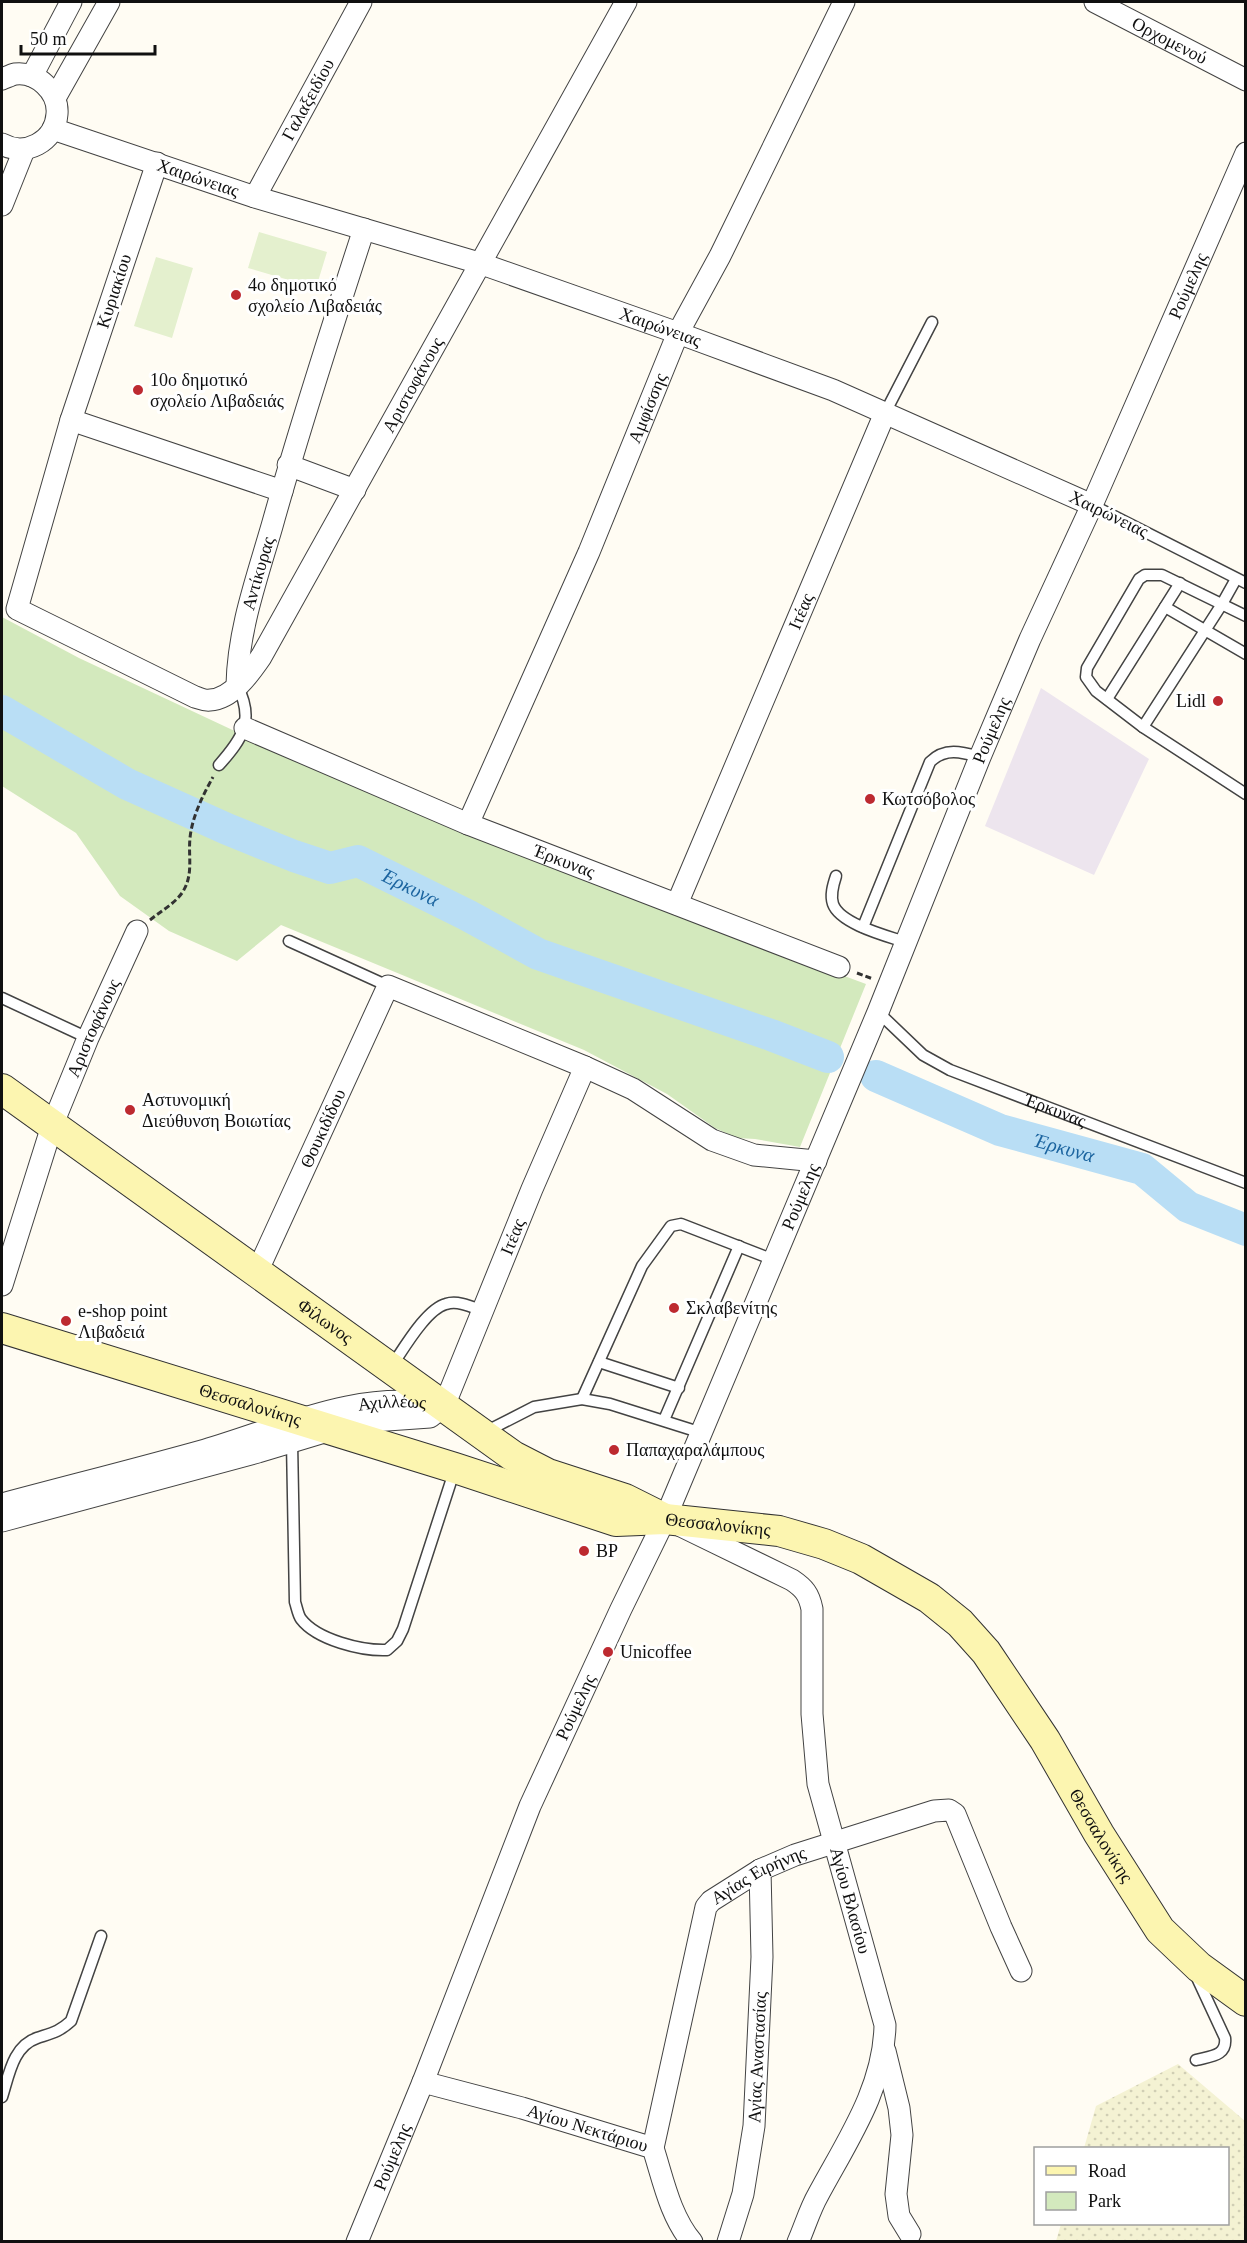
<svg xmlns="http://www.w3.org/2000/svg" width="1247" height="2243" viewBox="0 0 1247 2243" font-family="Georgia,serif">
<style>
.industrial{fill:#ede5ee}
.farmland{fill:url(#farmland-dots)}
.park{fill:#d3e9bd}
.pitch{fill:#e4f0ce}
.lines{fill:none;stroke-linecap:round;stroke-linejoin:round}
.river{stroke:#b9def5;stroke-width:32}
.lane-casing{stroke:#434343;stroke-width:13}
.street-casing{stroke:#434343;stroke-width:23}
.secondary-casing{stroke:#323232;stroke-width:32}
.path{stroke:#323232;stroke-width:3;stroke-dasharray:6 3;stroke-linecap:butt}
.lane{stroke:#fff;stroke-width:10}
.street{stroke:#fff;stroke-width:21}
.secondary{stroke:#fcf5b0;stroke-width:30}
.poi-dot{fill:#bd2a30;stroke:#fff;stroke-width:2}
.labels{text-anchor:middle;stroke-width:6;stroke-linejoin:round;paint-order:stroke}
.street-label{font-size:18px;fill:#101010;stroke:#fff}
.poi-label{font-size:18px;fill:#101010;stroke:#fff;text-anchor:start}
.water-label{font-size:20px;font-style:italic;fill:#1b649f;stroke:#fff}
</style>
<defs>
<pattern id="farmland-dots" width="8" height="8" patternUnits="userSpaceOnUse" patternTransform="scale(1.5)"><rect width="8" height="8" fill="#f4f2d3"/><path d="M2 2h.1M6 6h.1" fill="none" stroke="#d0ceb4" stroke-width="1.8" stroke-linecap="round"/></pattern>
</defs>
<rect width="100%" height="100%" fill="#fffcf3"/>
<!-- industrial -->
<path class="industrial" d="M1041,688l108,71 -55,116 -109,-49z"/>
<!-- farmland -->
<path class="farmland" d="M1178,2064l67,57v120h-189l5,-17h167v-76h-144l12,-42z"/>
<!-- park -->
<path class="park" d="M2,617l77,41 222,104 360,146 205,76 -66,163 -45,-8 -18,-1 -22,-10 -48,-34 -83,-44 -303,-125 -44,36 -68,-30 -49,-35 -44,-63 -74,-47z"/>
<!-- pitch -->
<path class="pitch" d="M259,232l68,20 -11,36 -68,-20z
M156,257l37,11 -21,70 -38,-12z"/>
<g class="lines">
<!-- river -->
<g class="river">
<path id="s1" d="M2,711l125,73 100,45 67,27 36,12 28,-7 109,54 71,39 233,81 57,22"/>
<path id="s2" d="M876,1076l124,54 142,39 46,38 58,23"/>
</g>
<defs>
<g id="lane">
<path d="M885,413l47,-91"/>
<path d="M1092,505l154,78"/>
<path d="M1236,579l-14,25 -79,123 103,67"/>
<path d="M1165,607l81,47"/>
<path d="M1107,699l73,-116"/>
<path d="M1143,727l-47,-36 -10,-14 1,-9 52,-89 6,-4h17l84,41"/>
<path d="M219,765c24,-27 36,-45 18,-80"/>
<path d="M836,876c-3,9 -6,19 -3,28 7,20 54,32 72,38"/>
<path d="M863,927l67,-165c15,-15 32,-10 50,-5"/>
<path d="M289,941l99,45"/>
<path d="M2,998l86,40"/>
<path id="s3" d="M878,1012l45,43 27,15 296,113"/>
<path d="M599,1362l80,26"/>
<path d="M391,1367c12,-17 35,-58 55,-63 12,-4 26,3 37,7"/>
<path d="M582,1399l60,-133 29,-40 10,-2 93,36"/>
<path d="M664,1420l75,-174"/>
<path d="M485,1432l49,-25 48,-8 28,5 92,29"/>
<path d="M292,1442l3,160c2,6 3,13 6,17 16,21 61,32 86,31l10,-9 6,-12 52,-160"/>
<path d="M1196,2060c15,-4 31,-4 29,-22l-27,-58v-4"/>
<path d="M2,2097c7,-22 11,-51 35,-59 15,-5 22,-6 34,-17l30,-85"/>
</g>
<g id="street">
<path id="s4" d="M1095,2l151,78"/>
<path d="M32,76l39,-74"/>
<path d="M2,79c3,-1 9,-4 13,-5 22,-3 44,18 42,40 -2,28 -32,43 -55,30"/>
<path d="M55,98l54,-96"/>
<path id="s5" d="M53,129l202,68 224,66 199,70 155,57 259,115"/>
<path id="s6" d="M157,163l-86,257 -54,189 178,88c4,1 10,4 15,3 22,-1 40,-27 51,-43l365,-655"/>
<path id="s7" d="M255,197l106,-195"/>
<path d="M2,205l22,-55"/>
<path d="M71,420l211,71"/>
<path d="M288,465l67,25"/>
<path id="s8" d="M237,685c1,-55 20,-107 35,-159 28,-100 60,-199 92,-297"/>
<path id="s9" d="M245,728l223,96 371,143"/>
<path id="s10" d="M468,824l121,-272 89,-219 42,-77 124,-254"/>
<path id="s11" d="M677,904l208,-491"/>
<path id="s12" d="M257,1272l131,-286 197,81 48,22 79,51 42,15 62,6"/>
<path id="s13" d="M2,1285l50,-159 36,-88 49,-107"/>
<path id="s14" d="M2,1504c67,-18 135,-35 203,-54 76,-22 153,-61 235,-45"/>
<path id="s15" d="M2,1521l256,-69 73,-22 42,-9 57,-4 14,-11 88,-217 53,-122"/>
<path id="s16" d="M681,1526l111,54c12,8 17,14 20,29v105l6,70 67,241c-1,63 -38,116 -67,170 -8,14 -13,31 -20,47"/>
<path d="M885,2051l14,57 3,27 -6,59 3,22 11,18"/>
<path id="s17" d="M423,2082l99,26 131,40c10,31 17,68 39,94"/>
<path id="s18" d="M653,2148l53,-241 5,-6 49,-31 35,-15 139,-44 15,-1 6,4 46,113 20,44"/>
<path id="s19" d="M357,2242l66,-160 107,-276 91,-197 44,-90 213,-507 102,-255 50,-118 62,-134 154,-352"/>
<path id="s20" d="M728,2242l15,-48 11,-68 8,-169 -2,-87"/>
</g>
<g id="secondary">
<path id="s21" d="M2,1089l511,367 35,18 77,25 38,19"/>
<path id="s22" d="M2,1328l453,140 161,53 49,-2 114,12 45,13 37,15 68,39 31,25 26,29 59,88 54,94 61,96 39,37 47,34"/>
</g>
</defs>
<!-- lane casing -->
<use href="#lane" class="lane-casing"/>
<!-- street casing -->
<use href="#street" class="street-casing"/>
<!-- secondary casing -->
<use href="#secondary" class="secondary-casing"/>
<!-- path -->
<path class="path" d="M150,920c11,-9 24,-16 32,-27 12,-18 6,-36 8,-55 2,-21 13,-43 23,-61
M857,973l16,6"/>
<!-- lane -->
<use href="#lane" class="lane"/>
<!-- street -->
<use href="#street" class="street"/>
<!-- secondary -->
<use href="#secondary" class="secondary"/>
</g>
<!-- markers -->
<g class="poi-dot">
<circle cx="236" cy="295" r="6"/>
<circle cx="138" cy="390" r="6"/>
<circle cx="1218" cy="701" r="6"/>
<circle cx="870" cy="799" r="6"/>
<circle cx="130" cy="1110" r="6"/>
<circle cx="674" cy="1308" r="6"/>
<circle cx="66" cy="1321" r="6"/>
<circle cx="614" cy="1450" r="6"/>
<circle cx="584" cy="1551" r="6"/>
<circle cx="608" cy="1652" r="6"/>
</g>
<g class="labels">
<!-- street labels -->
<g class="street-label">
<text dy="6" stroke="none"><textPath href="#s4" startOffset="84">Ορχομενού</textPath></text>
<text dy="6" stroke="none"><textPath href="#s7" startOffset="111">Γαλαξειδίου</textPath></text>
<text dy="6" stroke="none"><textPath href="#s5" startOffset="153">Χαιρώνειας</textPath></text>
<text dy="6" stroke="none"><textPath href="#s19" startOffset="2126">Ρούμελης</textPath></text>
<text transform="translate(114 291) rotate(-72)" y="6">Κυριακίου</text>
<text dy="6" stroke="none"><textPath href="#s5" startOffset="639">Χαιρώνειας</textPath></text>
<text dy="6" stroke="none"><textPath href="#s6" startOffset="1062">Αριστοφάνους</textPath></text>
<text dy="6" stroke="none"><textPath href="#s10" startOffset="453">Αμφίσσης</textPath></text>
<text transform="translate(1109 514) rotate(26)" y="6">Χαιρώνειας</text>
<text dy="6" stroke="none"><textPath href="#s8" startOffset="114">Αντίκυρας</textPath></text>
<text dy="6" stroke="none"><textPath href="#s11" startOffset="318">Ιτέας</textPath></text>
<text dy="6" stroke="none"><textPath href="#s19" startOffset="1640">Ρούμελης</textPath></text>
<text dy="6" stroke="none"><textPath href="#s9" startOffset="346">Έρκυνας</textPath></text>
<text dy="6" stroke="none"><textPath href="#s13" startOffset="273">Αριστοφάνους</textPath></text>
<text dy="6" stroke="none"><textPath href="#s3" startOffset="206">Έρκυνας</textPath></text>
<text dy="6" stroke="none"><textPath href="#s12" startOffset="158">Θουκιδίδου</textPath></text>
<text dy="6" stroke="none"><textPath href="#s19" startOffset="1136">Ρούμελης</textPath></text>
<text dy="6" stroke="none"><textPath href="#s15" startOffset="642">Ιτέας</textPath></text>
<text dy="6" stroke="none"><textPath href="#s21" startOffset="398">Φίλωνος</textPath></text>
<text dy="6" stroke="none"><textPath href="#s22" startOffset="260">Θεσσαλονίκης</textPath></text>
<text dy="6" stroke="none"><textPath href="#s14" startOffset="404">Αχιλλέως</textPath></text>
<text dy="6" stroke="none"><textPath href="#s22" startOffset="746">Θεσσαλονίκης</textPath></text>
<text dy="6" stroke="none"><textPath href="#s19" startOffset="578">Ρούμελης</textPath></text>
<text dy="6" stroke="none"><textPath href="#s22" startOffset="1268">Θεσσαλονίκης</textPath></text>
<text dy="6" stroke="none"><textPath href="#s18" startOffset="309">Αγίας Ειρήνης</textPath></text>
<text dy="6" stroke="none"><textPath href="#s16" startOffset="456">Αγίου Βλασίου</textPath></text>
<text dy="6" stroke="none"><textPath href="#s20" startOffset="188">Αγίας Αναστασίας</textPath></text>
<text dy="6" stroke="none"><textPath href="#s17" startOffset="171">Αγίου Νεκτάριου</textPath></text>
<text dy="6" stroke="none"><textPath href="#s19" startOffset="92">Ρούμελης</textPath></text>
</g>
<!-- poi labels -->
<g class="poi-label">
<text x="248" y="291">4ο δημοτικό<tspan x="248" dy="21">σχολείο Λιβαδειάς</tspan></text>
<text x="150" y="386">10ο δημοτικό<tspan x="150" dy="21">σχολείο Λιβαδειάς</tspan></text>
<text x="1206" y="707" text-anchor="end">Lidl</text>
<text x="882" y="805">Κωτσόβολος</text>
<text x="142" y="1106">Αστυνομική<tspan x="142" dy="21">Διεύθυνση Βοιωτίας</tspan></text>
<text x="686" y="1314">Σκλαβενίτης</text>
<text x="78" y="1317">e-shop point<tspan x="78" dy="21">Λιβαδειά</tspan></text>
<text x="626" y="1456">Παπαχαραλάμπους</text>
<text x="596" y="1557">BP</text>
<text x="620" y="1658">Unicoffee</text>
</g>
<!-- water labels -->
<g class="water-label">
<text dy="7" stroke="none"><textPath href="#s1" startOffset="452">Έρκυνα</textPath></text>
<text dy="7" stroke="none"><textPath href="#s2" startOffset="202">Έρκυνα</textPath></text>
</g>
</g>
<!-- border -->
<rect width="1247" height="2243" fill="none" stroke="#101010" stroke-width="6"/>
<!-- legend -->
<rect x="1034" y="2147" width="195" height="78" fill="#ffffff" stroke="#9f9f9f" stroke-width="1.5"/>
<rect x="1046" y="2166" width="30" height="9" fill="#fcf5b0" stroke="#9f9f9f" stroke-width="1.5"/>
<text x="1088" y="2177" font-size="18" fill="#101010">Road</text>
<rect x="1046" y="2192" width="30" height="18" fill="#d3e9bd" stroke="#9f9f9f" stroke-width="1.5"/>
<text x="1088" y="2207" font-size="18" fill="#101010">Park</text>
<!-- scale -->
<path d="M21 45v9h134v-9" fill="none" stroke="#101010" stroke-width="3"/>
<text x="30" y="45" font-size="18" fill="#101010" stroke="#ffffff" stroke-width="4.5" paint-order="stroke">50 m</text>
</svg>
